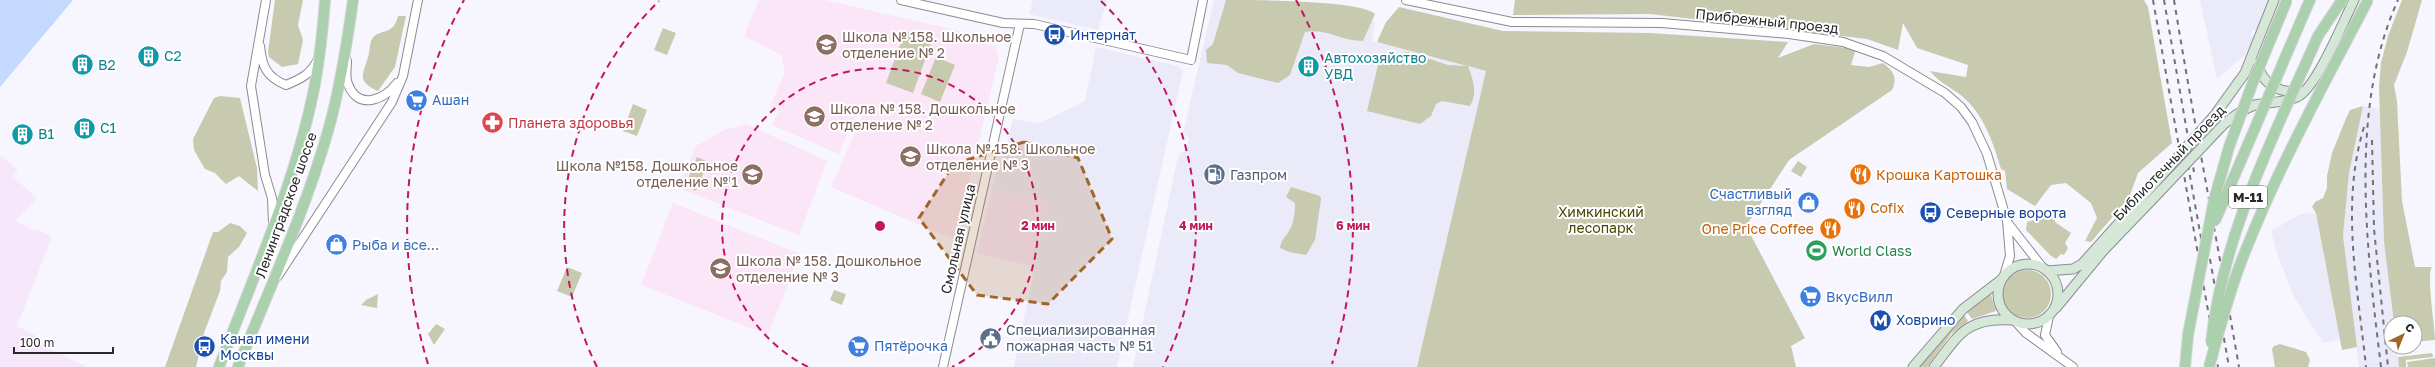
<svg xmlns="http://www.w3.org/2000/svg" width="2435" height="367" viewBox="0 0 2435 367" font-family="'Golos Text',sans-serif">
<style>
.commercial{fill:#f7e7fa}
.built{fill:#eaeaf9}
.education{fill:#fae6f6}
.green{fill:#c8caaf}
.water{fill:#c5d8fd}
.lines{fill:none;stroke-linecap:round;stroke-linejoin:round}
.tertiary-casing{stroke:#8b8b92;stroke-width:10}
.secondary-casing{stroke:#8b8b92;stroke-width:11}
.primary-casing{stroke:#d4d4d5;stroke-width:12}
.tertiary{stroke:#fff;stroke-width:8}
.secondary{stroke:#d5e7d6;stroke-width:9}
.primary{stroke:#abd0ad;stroke-width:10}
.rail{stroke:#717175;stroke-width:2;stroke-dasharray:5 5;stroke-linecap:butt}
.secondary-bridge-casing{stroke:#8b8b92;stroke-width:11;stroke-linecap:butt}
.primary-bridge-casing{stroke:#d4d4d5;stroke-width:12;stroke-linecap:butt}
.secondary-bridge{stroke:#d5e7d6;stroke-width:9}
.primary-bridge{stroke:#abd0ad;stroke-width:10}
.marked{fill:#a16627;fill-opacity:0.2;stroke:#a16627;stroke-width:3;stroke-dasharray:8 5;stroke-linejoin:round}
.ring{fill:none;stroke:#c2185b;stroke-width:2;stroke-dasharray:7 5}
.labels{text-anchor:middle;stroke-width:4;stroke-linejoin:round;paint-order:stroke}
.shield{fill:#fff;stroke:#68686b;stroke-width:1}
.shield-label{font-size:13px;font-weight:bold;fill:#28282b}
.street-label{font-size:14px;fill:#28282b;stroke:#fff}
.transit-label{font-size:14px;fill:#164399;stroke:#fff;text-anchor:start}
.education-label{font-size:14px;fill:#785e54;stroke:#fff;text-anchor:start}
.culture-label{font-size:14px;fill:#0d838f;stroke:#fff;text-anchor:start}
.shop-label{font-size:14px;fill:#366cbe;stroke:#fff;text-anchor:start}
.health-label{font-size:14px;fill:#be3a42;stroke:#fff;text-anchor:start}
.service-label{font-size:14px;fill:#4e5e75;stroke:#fff;text-anchor:start}
.food-label{font-size:14px;fill:#c56008;stroke:#fff;text-anchor:start}
.park-label{font-size:14px;fill:#464700;stroke:#fff}
.leisure-label{font-size:14px;fill:#27864d;stroke:#fff;text-anchor:start}
.centre{fill:#c2185b;stroke:#fff;stroke-width:2}
.ring-label{font-size:12px;text-anchor:middle;font-weight:bold;fill:#c2185b;stroke:#fff;stroke-width:4;stroke-linejoin:round;paint-order:stroke}
</style>
<rect width="100%" height="100%" fill="#f7f6fe"/>
<!-- commercial -->
<path class="commercial" d="M0,155l18,15 -5,6 24,23 -22,22 14,6 3,4 6,-2 14,8 -35,89 23,12 6,9 41,20h-87z
M992,189l56,13 -14,65 -57,-14z"/>
<!-- built -->
<path class="built" d="M1033,0h74l-9,30 -69,-16z
M1214,0h51l110,22 -3,19 114,30 -69,296h-284l45,-210 9,-11 2,-8 -6,-5z
M2200,0h71l-11,32 -7,-3 -2,7 5,2 -11,17 -28,24z
M1096,47l82,19 5,5 -66,296h-103l34,-165 -56,-13 4,-16 4,-5 13,-49 27,4 45,-22z
M2363,106l17,3 4,133 10,81h-3v24h5l3,20h-40l-16,-131 6,-63z
M2316,213l24,126 -17,4 -29,-46 -16,-41 -7,-25 30,-17z"/>
<!-- education -->
<path class="education" d="M759,0h66l156,36 15,12 3,9 -44,183 -124,-53 35,-80 -6,-2 -21,49 -67,-29 7,-15 -9,-4 15,-34 -4,-17 -37,-19z
M746,124l81,37 -28,74 -121,-47 18,-42 28,-16z
M673,203l127,51 -32,81 -127,-50z"/>
<!-- green -->
<path class="green" d="M275,0h28l-5,25 5,15 -5,24 -16,3 -13,-10 -1,-5z
M1226,0c28,0 134,0 149,14l-12,27c-22,0 -36,-13 -58,-9l-15,43 -12,8 -40,-10 -11,-8 -20,-2 -1,-13 7,-6z
M1515,0h629l4,7 24,136 -34,30 -9,25 -38,44 -6,-1 12,-23 -6,-15 -25,-20 -15,2 -16,21 -28,-17 -2,-18 -4,-2c-8,-27 -17,-54 -39,-73 -10,-8 -25,-15 -32,-25l36,6 2,-12 -51,-17 -14,-25 -5,27 -31,-11 -217,-25 -137,1z
M2402,0h20l-15,52 -13,33 3,16 5,100 13,66h17c-6,7 3,60 3,73l-20,2v-19h-21l-10,-81 -5,-155 2,-24 7,-27z
M1399,7l104,24 147,2 138,9 -10,16 36,-14 42,5 -5,16 18,2 14,-4c10,8 15,14 9,27l-103,70 -43,66 59,112 -14,8 5,21h-379l69,-296 -18,-5c5,14 10,26 2,40l-28,-5 -6,3 -5,12 -11,8 -53,-13 11,-46 10,-9 20,-4 40,13 19,1 -90,-24 9,-20z
M398,16h8l-11,51 -17,24c-22,-10 -15,-16 -10,-34 2,-5 1,-11 3,-16 6,-14 22,-3 27,-25z
M663,28l13,5 -9,22 -13,-5z
M905,31l27,10 -19,52 -27,-10z
M936,57l19,8 -15,37 -19,-8z
M220,96l20,2 17,70 1,23 -19,-15 -13,8 -11,-11 -10,-4 -11,-19 -1,-11 21,-41z
M633,104l14,6 -10,26 -14,-5z
M2363,106l-14,67 -6,63 14,111 -15,3 -26,-137 -4,-6 3,-5 8,-4 4,-10v-12l5,-23 15,-37 3,-6z
M697,157l11,5 -12,29 -11,-5z
M1798,161l9,6 -6,10 -10,-6z
M1291,187l29,9 1,3 -6,41 -9,15 -17,-3 -9,-4c1,-8 5,-10 9,-17 5,-7 6,-20 6,-28l-9,-6z
M2045,217l10,2v3l16,11 -6,10 3,5 -4,7 -3,-1 -5,5 -6,-4 -24,-25 1,-8z
M230,223l10,3 7,7 -8,14 -11,10 -1,15 -6,9 -1,10 -16,42 -8,34h-31l48,-135h5z
M567,267l15,6 -10,24 -15,-6z
M2003 294a24 24 0 1 1 48 0a24 24 0 1 1-48 0Z
M834,290l12,4 -4,11 -12,-5z
M1992,290l-1,5 5,16 -24,8 -5,-7z
M378,294l-1,14 -16,-3 5,-5z
M1964,315l4,6 -17,13 -24,33h-8l24,-33z
M436,324l9,5 -11,16 -6,-11z
M2280,344l26,8 4,8 -2,7h-33l-3,-18 2,-3z
M2432,353l1,4 -27,3v7h-7l-1,-10z
M2435,358v9h-27l-1,-5z"/>
<!-- water -->
<path class="water" d="M0,0h73l-73,87z"/>
<g class="lines">
<defs>
<path id="tertiary" d="M266,0l-15,86 14,89 7,23 1,24
M901,0l102,23 31,1 157,36 12,-60
M1406,0l106,22 150,1 127,11 54,8 40,14 62,37 16,14 11,15 15,32 20,67 3,35 -6,20
M260,46c2,20 6,31 26,39 15,-6 25,-11 32,-26
M347,61c0,7 -2,16 1,23 10,27 36,16 49,-1
M2007,222l36,46
M278,276l114,-174 11,-26 15,-76
M2049,316l-4,19 12,17
M2015,321l11,12 47,34
M943,367l77,-343"/>
<path id="secondary" d="M2258,63c2,19 22,32 40,27
M2214,116l31,-43 29,-73
M2224,124c10,-8 19,-15 31,-19 14,-3 29,-2 42,-8 19,-8 47,-77 57,-97
M1998 294a30 30 0 1 1 60 0a30 30 0 1 1-60 0Z
M2047,271l26,-2 9,-5 63,-70
M2056,308l47,-57 48,-50
M1913,367l50,-58 39,-30
M1934,367c25,-33 33,-50 78,-47"/>
<path id="primary" d="M2306,9l4,-9
M2318,36l24,-36
M219,367c35,-92 77,-185 96,-283 5,-28 8,-56 10,-84
M238,367c31,-78 67,-155 90,-236 12,-42 19,-87 25,-131
M2185,367l3,-32"/>
</defs>
<!-- tertiary casing -->
<use href="#tertiary" class="tertiary-casing"/>
<!-- secondary casing -->
<use href="#secondary" class="secondary-casing"/>
<!-- primary casing -->
<use href="#primary" class="primary-casing"/>
<!-- tertiary -->
<use href="#tertiary" class="tertiary"/>
<!-- secondary -->
<use href="#secondary" class="secondary"/>
<!-- primary -->
<use href="#primary" class="primary"/>
<!-- rail -->
<path class="rail" d="M2153,0l65,367
M2164,0l30,172
M2174,0c20,123 44,245 65,367
M2364,127c-24,78 -6,161 2,240
M2372,140l2,89 14,138
M2188,165l18,101
M2210,259l19,108
M2381,367c-14,-117 -33,-257 17,-367"/>
<defs>
<path id="secondary-bridge" d="M2145,194l69,-78
M2151,201l73,-77"/>
<path id="primary-bridge" d="M2215,221l91,-212
M2188,335l26,-135 15,-53 24,-65 34,-82
M2211,343c12,-110 63,-207 107,-307
M2209,367c10,-35 19,-71 32,-105 35,-91 82,-176 127,-262"/>
</defs>
<!-- secondary-bridge casing -->
<use href="#secondary-bridge" class="secondary-bridge-casing"/>
<!-- primary-bridge casing -->
<use href="#primary-bridge" class="primary-bridge-casing"/>
<!-- secondary-bridge -->
<use href="#secondary-bridge" class="secondary-bridge"/>
<!-- primary-bridge -->
<use href="#primary-bridge" class="primary-bridge"/>
</g>
<!-- marked area -->
<path class="marked" d="M1024,142l54,16 34,81 -64,65 -71,-9 -58,-77 35,-54z"/>
<!-- distance rings -->
<g class="ring">
<path d="M808 367A158 158 0 1 1 952 367"/>
<path d="M597 367A316 316 0 0 1 659 1M1101 1A316 316 0 0 1 1163 367"/>
<path d="M428 364A473 473 0 0 1 464 0M1296 0A473 473 0 0 1 1332 364"/>
</g>
<!-- icons -->
<defs>
<symbol id="bus-disc" viewBox="-11 -11 22 22"><circle r="9.5" fill="#1a4fb4" stroke="#fff"/><path d="M-5-6H5V4H4V6H2V4H-2V6H-4V4H-5ZM-3.5-4V0h7V-4ZM-3.5 1.2v1.5H-2V1.2ZM2 1.2v1.5H3.5V1.2Z" fill="#fff"/></symbol>
<symbol id="school-disc" viewBox="-11 -11 22 22"><circle r="9.5" fill="#8d6e63" stroke="#fff"/><path d="M0-5L7-2L0 1L-7-2ZM-4 1L0 2.5L4 1V4Q0 6-4 4Z" fill="#fff"/></symbol>
<symbol id="building-disc" viewBox="-11 -11 22 22"><circle r="9.5" fill="#0f9aa8" stroke="#fff"/><path d="M-4-6H4V6H1V3H-1V6H-4ZM-2.5-4.3h1.7v1.8h-1.7ZM.8-4.3h1.7v1.8H.8ZM-2.5-1h1.7V.8h-1.7ZM.8-1h1.7V.8H.8Z" fill="#fff"/></symbol>
<symbol id="supermarket-disc" viewBox="-11 -11 22 22"><circle r="9.5" fill="#3f7fe0" stroke="#fff"/><path d="M-6-5.5h2.5l.6 2H6L4.5 2H-2.5L-4.4-4H-6ZM-1.5 3.2a1.3 1.3 0 1 0 .1 0ZM3 3.2a1.3 1.3 0 1 0 .1 0Z" fill="#fff"/></symbol>
<symbol id="pharmacy-disc" viewBox="-11 -11 22 22"><circle r="9.5" fill="#e0444e" stroke="#fff"/><path d="M-2-6h4v4h4v4h-4v4h-4v-4h-4v-4h4Z" fill="#fff"/></symbol>
<symbol id="fuel-disc" viewBox="-11 -11 22 22"><circle r="9.5" fill="#5c6f8a" stroke="#fff"/><path d="M-5.5-6h7V0h2V4h1.3V-2.5L3-4.5l.8-.8L6-3V5H2.5V1h-1V6h-7ZM-4.2-4.7v3.2H.2V-4.7Z" fill="#fff"/></symbol>
<symbol id="restaurant-disc" viewBox="-11 -11 22 22"><circle r="9.5" fill="#e8710a" stroke="#fff"/><path d="M-5-6h1v4h1v-4h1v4h1v-4h1v5L-1.5 .5V6h-2V.5L-5-1ZM5-6V6H3V1.5H1.5Q1.5-4 5-6Z" fill="#fff"/></symbol>
<symbol id="shop-disc" viewBox="-11 -11 22 22"><circle r="9.5" fill="#3f7fe0" stroke="#fff"/><path d="M-5-2.5h2.3a2.7 3.5 0 0 1 5.4 0H5L5.5 6h-11ZM-1.5-2.5h3a1.5 2.3 0 0 0-3 0Z" fill="#fff"/></symbol>
<symbol id="stadium-disc" viewBox="-11 -11 22 22"><circle r="9.5" fill="#2e9e5b" stroke="#fff"/><path d="M0-5a6.5 5 0 1 0 0 10a6.5 5 0 1 0 0-10ZM-3.5-1.8h7v3.6h-7Z" fill="#fff"/></symbol>
<symbol id="metro-disc" viewBox="-11 -11 22 22"><circle r="9.5" fill="#1a4fb4" stroke="#fff"/><path d="M-5.5 5V-5H-3L0 0L3-5H5.5V5H3V-.5L0 4L-3-.5V5Z" fill="#fff"/></symbol>
<symbol id="civic-disc" viewBox="-11 -11 22 22"><circle r="9.5" fill="#5c6f8a" stroke="#fff"/><path d="M-.6-6.5H3V-4.5H.6V-3L4-1V1h2V6H-6V1h2V-1L-.6-3ZM-1.2 2.5V6h2.4V2.5Z" fill="#fff"/></symbol>
</defs>
<g fill-rule="evenodd">
<use href="#bus-disc" x="1042" y="22" width="25" height="25"/>
<use href="#school-disc" x="814" y="32" width="25" height="25"/>
<use href="#building-disc" x="136" y="44" width="25" height="25"/>
<use href="#building-disc" x="70" y="52" width="25" height="25"/>
<use href="#building-disc" x="1296" y="54" width="25" height="25"/>
<use href="#supermarket-disc" x="404" y="88" width="25" height="25"/>
<use href="#school-disc" x="802" y="104" width="25" height="25"/>
<use href="#pharmacy-disc" x="480" y="110" width="25" height="25"/>
<use href="#building-disc" x="72" y="116" width="25" height="25"/>
<use href="#building-disc" x="10" y="122" width="25" height="25"/>
<use href="#school-disc" x="898" y="144" width="25" height="25"/>
<use href="#school-disc" x="740" y="162" width="25" height="25"/>
<use href="#fuel-disc" x="1202" y="162" width="25" height="25"/>
<use href="#restaurant-disc" x="1848" y="162" width="25" height="25"/>
<use href="#shop-disc" x="1796" y="190" width="25" height="25"/>
<use href="#restaurant-disc" x="1842" y="196" width="25" height="25"/>
<use href="#bus-disc" x="1918" y="200" width="25" height="25"/>
<use href="#restaurant-disc" x="1818" y="216" width="25" height="25"/>
<use href="#shop-disc" x="324" y="232" width="25" height="25"/>
<use href="#stadium-disc" x="1804" y="238" width="25" height="25"/>
<use href="#school-disc" x="708" y="256" width="25" height="25"/>
<use href="#supermarket-disc" x="1798" y="284" width="25" height="25"/>
<use href="#metro-disc" x="1868" y="308" width="25" height="25"/>
<use href="#civic-disc" x="978" y="326" width="25" height="25"/>
<use href="#supermarket-disc" x="846" y="334" width="25" height="25"/>
<use href="#bus-disc" x="192" y="334" width="25" height="25"/>
</g>
<g class="labels">
<!-- shield labels -->
<rect class="shield" x="2229" y="186" width="38" height="22" rx="3"/>
<g class="shield-label">
<text x="2248" y="202">М-11</text>
</g>
<!-- street labels -->
<g class="street-label">
<text transform="translate(1767 21) rotate(6)" y="5">Прибрежный проезд</text>
<text transform="translate(2169 163) rotate(-46)" y="5">Библиотечный проезд</text>
<text transform="translate(286 205) rotate(-70)" y="5">Ленинградское шоссе</text>
<text transform="translate(958 239) rotate(-77)" y="5">Смольная улица</text>
</g>
<!-- transit labels -->
<g class="transit-label">
<text x="1070" y="40">Интернат</text>
<text x="1946" y="218">Северные ворота</text>
<text x="1896" y="325">Ховрино</text>
<text x="220" y="344">Канал имени<tspan x="220" dy="16">Москвы</tspan></text>
</g>
<!-- education labels -->
<g class="education-label">
<text x="842" y="42">Школа № 158. Школьное<tspan x="842" dy="16">отделение № 2</tspan></text>
<text x="830" y="114">Школа № 158. Дошкольное<tspan x="830" dy="16">отделение № 2</tspan></text>
<text x="926" y="154">Школа № 158. Школьное<tspan x="926" dy="16">отделение № 3</tspan></text>
<text x="738" y="171" text-anchor="end">Школа №158. Дошкольное<tspan x="738" dy="16">отделение № 1</tspan></text>
<text x="736" y="266">Школа № 158. Дошкольное<tspan x="736" dy="16">отделение № 3</tspan></text>
</g>
<!-- culture labels -->
<g class="culture-label">
<text x="164" y="61">C2</text>
<text x="1324" y="63">Автохозяйство<tspan x="1324" dy="16">УВД</tspan></text>
<text x="98" y="70">B2</text>
<text x="100" y="133">C1</text>
<text x="38" y="139">B1</text>
</g>
<!-- shop labels -->
<g class="shop-label">
<text x="432" y="105">Ашан</text>
<text x="1792" y="199" text-anchor="end">Счастливый<tspan x="1792" dy="16">взгляд</tspan></text>
<text x="352" y="250">Рыба и все...</text>
<text x="1826" y="302">ВкусВилл</text>
<text x="874" y="351">Пятёрочка</text>
</g>
<!-- health labels -->
<g class="health-label">
<text x="508" y="128">Планета здоровья</text>
</g>
<!-- service labels -->
<g class="service-label">
<text x="1230" y="180">Газпром</text>
<text x="1006" y="335">Cпециализированная<tspan x="1006" dy="16">пожарная часть № 51</tspan></text>
</g>
<!-- food labels -->
<g class="food-label">
<text x="1876" y="180">Крошка Картошка</text>
<text x="1870" y="213">Cofix</text>
<text x="1814" y="234" text-anchor="end">One Price Coffee</text>
</g>
<!-- park labels -->
<g class="park-label">
<text x="1601" y="217">Химкинский<tspan x="1601" dy="16">лесопарк</tspan></text>
</g>
<!-- leisure labels -->
<g class="leisure-label">
<text x="1832" y="256">World Class</text>
</g>
</g>
<circle cx="880" cy="226" r="6" class="centre"/>
<g class="ring-label">
<text x="1038" y="230">2 мин</text>
<text x="1196" y="230">4 мин</text>
<text x="1353" y="230">6 мин</text>
</g>
<!-- north arrow -->
<g transform="translate(2403 335) rotate(43)"><circle r="19" fill="#ffffff" stroke="#a9a9aa"/>
<path d="M0-3L7 15L0 10L-7 15Z" fill="#a16627"/>
<text y="-6" font-size="11" font-weight="bold" text-anchor="middle" fill="#28282b">С</text>
</g>
<!-- scale -->
<path d="M14 347v6h99v-6" fill="none" stroke="#28282b" stroke-width="2"/>
<text x="20" y="347" font-size="12" fill="#28282b" stroke="#ffffff" stroke-width="3" paint-order="stroke">100 m</text>
</svg>
